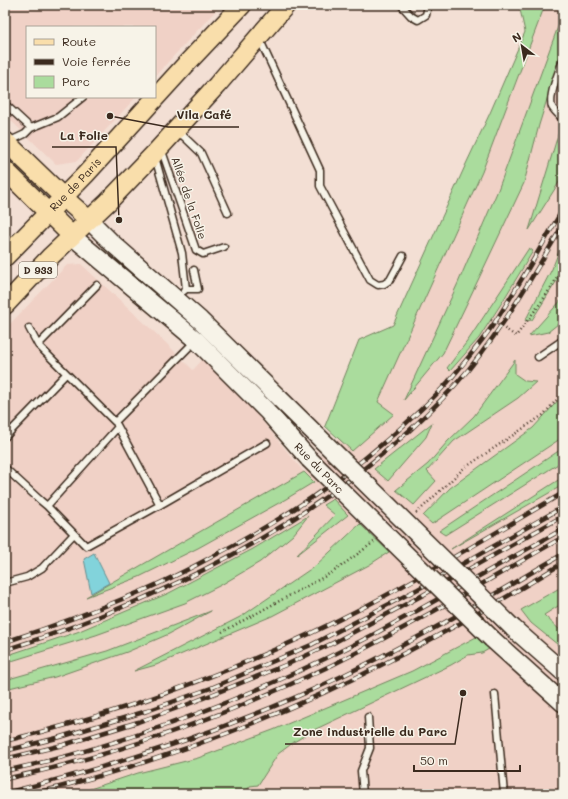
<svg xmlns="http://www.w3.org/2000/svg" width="568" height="799" viewBox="0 0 568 799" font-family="Mali,sans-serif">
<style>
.built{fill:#f0d1c6}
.green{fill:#aadc9d;stroke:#72835e}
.water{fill:#82d3db;stroke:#668f8f}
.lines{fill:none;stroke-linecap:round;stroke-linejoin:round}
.service-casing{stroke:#3b2a1e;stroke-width:9}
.secondary-casing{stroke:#3b2a1e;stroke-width:20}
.primary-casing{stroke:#3b2a1e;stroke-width:21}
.path{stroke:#3b2a1e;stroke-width:2.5;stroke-dasharray:1 3;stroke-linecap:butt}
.service{stroke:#f7f3e8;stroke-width:6}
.secondary{stroke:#f7f3e8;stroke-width:17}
.primary{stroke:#f9deab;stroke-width:18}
.rail-casing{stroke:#3b2a1e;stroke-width:4.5}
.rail{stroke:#f7f3e8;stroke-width:3;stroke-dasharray:9;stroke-linecap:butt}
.secondary-bridge-casing{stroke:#3b2a1e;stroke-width:20;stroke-linecap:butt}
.secondary-bridge{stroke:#f7f3e8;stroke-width:17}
.labels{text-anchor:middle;stroke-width:3;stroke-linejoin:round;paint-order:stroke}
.shield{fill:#f7f3e8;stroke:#73665b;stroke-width:1}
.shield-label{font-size:10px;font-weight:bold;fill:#3b2a1e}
.street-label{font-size:11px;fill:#3b2a1e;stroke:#f7f3e8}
.leader{fill:none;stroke:#3b2a1e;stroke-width:1.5}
.callout-dot{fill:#3b2a1e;stroke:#f7f3e8;stroke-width:1.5}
.callout-label{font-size:12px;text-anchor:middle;font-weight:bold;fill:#3b2a1e;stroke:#f7f3e8;stroke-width:3;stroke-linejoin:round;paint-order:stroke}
</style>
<rect width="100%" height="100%" fill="#f3dfd4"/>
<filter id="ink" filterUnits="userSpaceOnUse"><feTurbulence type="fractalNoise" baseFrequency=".025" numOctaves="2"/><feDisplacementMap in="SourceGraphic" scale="8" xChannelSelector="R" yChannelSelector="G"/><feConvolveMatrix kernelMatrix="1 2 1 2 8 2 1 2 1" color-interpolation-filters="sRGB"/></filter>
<g filter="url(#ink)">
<!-- built -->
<path class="built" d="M5,5h216l-66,71v-49h-128v70h109l-59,64 -21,3 -51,-49z
M545,5h18v789h-558v-465l62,-64 14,-1 84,78 28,28 11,-12 40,41 60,73 74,-70 104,-230z"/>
<!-- green -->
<path class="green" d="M519,5h26l-63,167 -104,230 16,12 -42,37 -27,-25 34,-86 34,-15 73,-161 24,-51 35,-81z
M563,13v35l-24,77 -15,58 -44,93 -37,77 -39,47 54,-117 40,-93z
M561,125l2,2v49l-34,54z
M563,241v30l-31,49 -7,1 27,-52z
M529,248l4,3 -32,53 -22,34 -29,33 -3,-3 22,-29z
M563,298v22l-15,12 -19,4z
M515,360v14l10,7 11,1 -18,16 -64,43 -27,30 9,10 -22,24 -18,-15 32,-26 20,-23 26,-25z
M563,395v42l-131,87 -9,-8 27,-28 83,-60z
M432,423l-6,14 -38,44 -14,-12z
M563,448v13l-118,74 -6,-4z
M304,472l10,10 -28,17 -88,49 -59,29 -53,20z
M563,477v8l-112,64z
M333,499l15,16 -51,40 38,-40 -12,-10z
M308,516l-15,19 -33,27 -39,23 -36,18 -89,32 -91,28v-7l72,-24 92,-39 84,-44z
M360,524l29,28 -20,13 -97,51 -116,49 -22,6 108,-55 10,-7 63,-43z
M563,586v17l-19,12 19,18v16l-32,-26 -10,-13z
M211,611l-42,23 -42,18 -72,25 -50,12v-9l102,-29z
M478,636l11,13 -7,4 -14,2 -17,10 -137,65 -20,12 -16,12 -20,31 -8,1 -6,8h-169l63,-21 60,-15 75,-28 139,-59z"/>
<!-- water -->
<path class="water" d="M94,553l15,30 -18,10 -7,-34z"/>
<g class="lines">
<defs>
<path id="service" d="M401,5l10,11 7,4 8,-5 2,-10
M259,38l61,132v16l50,94 8,5 6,-1 6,-4 13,-24
M563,60c-4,11 -15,36 -11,47 3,5 7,8 11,12
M5,104l26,24
M177,130l24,23 27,60
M8,142l17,-8 6,-6 27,-11 25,-20
M162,151l34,99 7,4 21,-7
M155,157l27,96 4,36
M184,291l2,-2h12l-4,-19
M29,328l9,17 77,77 80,-81
M38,345l59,-60
M538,357l25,-17
M117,425l43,80
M5,437l61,-63
M5,468l36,33 6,5 71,-79
M47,506l39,40 74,-41 107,-62
M5,583l22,-6 15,-9 32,-34
M495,694l9,100
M363,794l-2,-23 9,-23 -2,-31"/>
<path id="secondary" d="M89,220l23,23 88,77 80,79
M72,236l124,104 71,71 42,48
M513,628l50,44
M492,639l71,64"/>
<g id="primary">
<path d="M5,141l58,56 26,23"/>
<path d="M5,170l67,66"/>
<path id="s1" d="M5,257l81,-83 103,-113 53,-56"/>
<path d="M5,305l46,-49 57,-54 46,-48 63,-69 69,-80"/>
</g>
</defs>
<!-- service casing -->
<use href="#service" class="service-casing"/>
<!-- secondary casing -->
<use href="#secondary" class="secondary-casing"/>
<!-- primary casing -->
<use href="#primary" class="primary-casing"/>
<!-- path -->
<path class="path" d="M491,320l25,16 26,-35 12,-18 9,-19
M416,513l5,-4 42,-40 80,-54 20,-22
M222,632l111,-60 41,-30"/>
<!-- service -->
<use href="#service" class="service"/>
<!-- secondary -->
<use href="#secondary" class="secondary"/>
<!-- primary -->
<use href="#primary" class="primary"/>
<defs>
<path id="rail" d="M5,642c46,-15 92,-32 137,-51 26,-11 51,-24 75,-37 61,-32 118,-69 170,-114 21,-18 42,-37 61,-58 16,-19 33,-39 47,-60 24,-37 46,-75 68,-113
M5,650c147,-47 290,-115 405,-220 16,-15 32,-30 46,-46 43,-48 74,-104 107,-159
M5,741c125,-30 249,-77 363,-136 66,-35 130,-74 195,-112
M5,751l52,-13 90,-27 64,-23 100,-43 107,-56 145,-82
M5,759l58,-14 75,-23 48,-17 102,-41 45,-21 90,-48 140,-79
M5,771c120,-26 236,-70 346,-125 21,-10 41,-22 62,-33 50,-28 100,-56 150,-84
M5,779c113,-24 223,-64 327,-114 79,-39 155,-84 231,-128
M5,793c115,-28 228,-65 335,-116 77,-37 150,-80 223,-123
M32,794c126,-31 250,-77 365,-137 57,-29 112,-61 166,-94"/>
</defs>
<!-- rail casing -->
<use href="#rail" class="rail-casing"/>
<!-- rail -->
<use href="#rail" class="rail"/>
<defs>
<path id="secondary-bridge" d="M280,399l233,229
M309,459l183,180"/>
</defs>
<!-- secondary-bridge casing -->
<use href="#secondary-bridge" class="secondary-bridge-casing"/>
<!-- secondary-bridge -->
<use href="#secondary-bridge" class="secondary-bridge"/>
</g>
</g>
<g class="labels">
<!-- shield labels -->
<rect class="shield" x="19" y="262" width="38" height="16" rx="3"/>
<g class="shield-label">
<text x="38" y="274">D 933</text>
</g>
<!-- street labels -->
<g class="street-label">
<text dy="4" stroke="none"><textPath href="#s1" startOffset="101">Rue de Paris</textPath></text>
<text transform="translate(189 198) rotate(71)" y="4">Allée de la Folie</text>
<text transform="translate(319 468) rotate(46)" y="4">Rue du Parc</text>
</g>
</g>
<!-- callouts -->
<path class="leader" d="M110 116L168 127H239M119 220L116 147H52M463 693L455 744H285"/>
<g class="callout-dot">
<circle cx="110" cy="116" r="4"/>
<circle cx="119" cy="220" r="4"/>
<circle cx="463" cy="693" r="4"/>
</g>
<g class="callout-label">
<text x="204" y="119">Vila Café</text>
<text x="84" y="140">La Folie</text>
<text x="370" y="736">Zone industrielle du Parc</text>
</g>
<!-- margin -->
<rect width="568" height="799" fill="none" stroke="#f7f3e8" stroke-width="20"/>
<rect x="10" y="10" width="548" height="779" fill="none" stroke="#3b2a1e" stroke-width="1.5" filter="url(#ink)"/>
<!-- legend -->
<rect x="26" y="26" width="130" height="72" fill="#f7f3e8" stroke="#aca397"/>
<rect x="34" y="39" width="20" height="6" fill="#f9deab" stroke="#aca397"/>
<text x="62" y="46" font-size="12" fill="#3b2a1e">Route</text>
<rect x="34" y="59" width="20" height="6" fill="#3b2a1e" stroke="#aca397"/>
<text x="62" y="66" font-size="12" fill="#3b2a1e">Voie ferrée</text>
<rect x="34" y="76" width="20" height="12" fill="#aadc9d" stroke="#aca397"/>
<text x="62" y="86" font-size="12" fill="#3b2a1e">Parc</text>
<!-- north arrow -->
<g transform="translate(522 46) rotate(329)" stroke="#f7f3e8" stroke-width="3" paint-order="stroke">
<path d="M0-3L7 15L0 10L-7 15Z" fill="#3b2a1e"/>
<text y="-6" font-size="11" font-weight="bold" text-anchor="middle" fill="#3b2a1e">N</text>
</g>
<!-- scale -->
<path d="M414 765v6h106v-6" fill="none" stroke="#3b2a1e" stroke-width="2"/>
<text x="420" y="765" font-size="12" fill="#3b2a1e" stroke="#f7f3e8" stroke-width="3" paint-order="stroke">50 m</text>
</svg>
